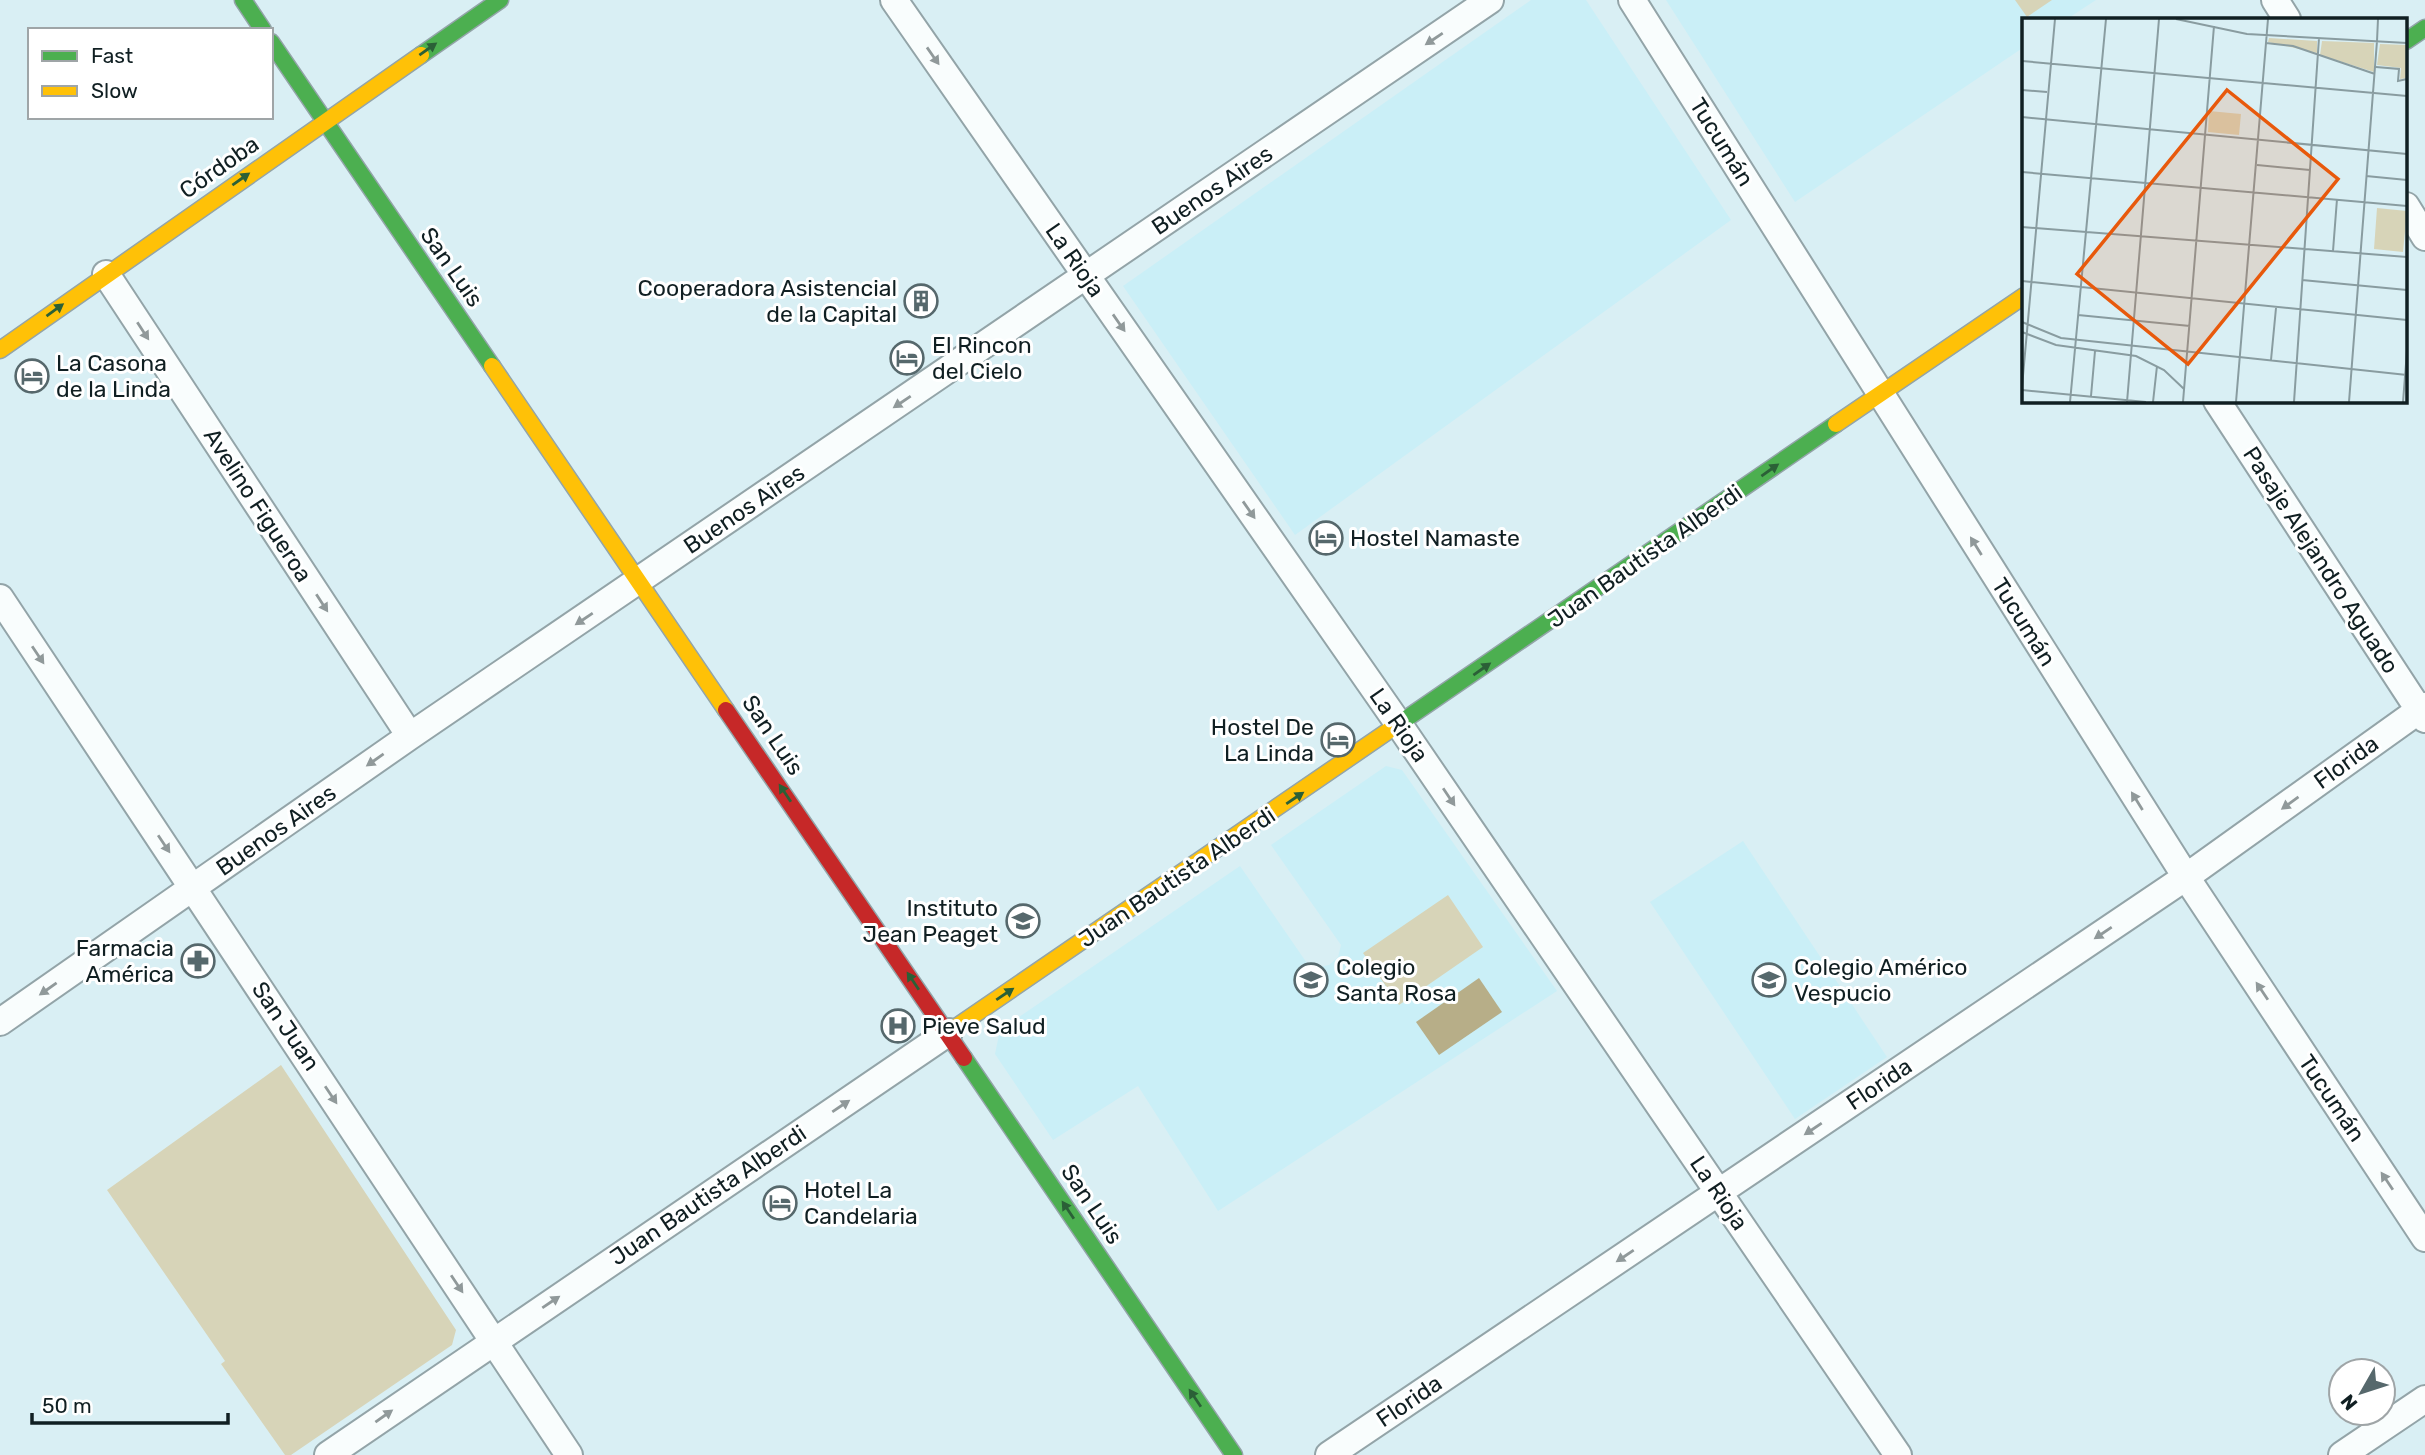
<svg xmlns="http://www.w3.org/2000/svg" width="2425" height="1455" viewBox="0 0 2425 1455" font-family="Rubik,sans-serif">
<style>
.built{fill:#caeff7}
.green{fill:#d7d4b8}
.water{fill:#b7ae88}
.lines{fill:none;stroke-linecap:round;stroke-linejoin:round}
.street-casing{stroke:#93a4a8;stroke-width:30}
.fast-casing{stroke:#93a4a8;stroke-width:19}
.slow-casing{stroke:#93a4a8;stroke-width:19}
.jam-casing{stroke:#93a4a8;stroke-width:19}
.street{stroke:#f9fdfd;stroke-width:26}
.fast{stroke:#4caf50;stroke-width:16}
.slow{stroke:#ffc107;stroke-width:16}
.jam{stroke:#c62828;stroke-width:16}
.oneway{fill:#90999a}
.oneway2{fill:#2b6037}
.labels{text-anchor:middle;stroke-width:6;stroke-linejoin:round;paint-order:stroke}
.street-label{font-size:23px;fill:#101f22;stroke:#fff}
.poi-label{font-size:23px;fill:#101f22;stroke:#fff;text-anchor:start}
.inset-road{fill:none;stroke:#899ca0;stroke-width:2}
.view{fill:#e8590c;fill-opacity:0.15;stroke:#e8590c;stroke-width:3.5}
.inset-edge{fill:none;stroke:#101f22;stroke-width:3.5}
</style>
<rect width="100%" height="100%" fill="#d9eff4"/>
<!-- built -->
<path class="built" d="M1531,0h55l145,220 -436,315 -172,-249z
M1666,0h430l-29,19h-43v28l-229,155z
M1386,766l16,4 155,221 -339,220 -80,-125 -85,54 -58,-86 5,-24 240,-164 71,103 18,-4 9,-8 3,-12 -70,-100z
M1743,841l144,216 -92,62 -145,-217z"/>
<!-- green -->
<path class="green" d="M2015,0h37l-25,17z
M1448,895l35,52 -84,58 -36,-52z
M281,1065l175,265 -4,15 -161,110h-6l-64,-91 4,-3 -118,-171z"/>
<!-- water -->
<path class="water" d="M1479,978l23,34 -63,43 -23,-33z"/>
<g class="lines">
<defs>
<path id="street" d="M894,0l506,726 498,729
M1632,0l554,877 239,361
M2275,0l12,19
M2406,206l19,31
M106,274l304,462
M2217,401l208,318
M0,598l569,857
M0,1022l410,-286 1080,-736
M328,1455l621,-423
M1329,1455l857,-578 239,-171
M2342,1455l83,-56"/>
<path id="fast" d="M243,0l20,30
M2406,41l19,-13
M271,42l221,324
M421,55l79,-55
M1397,725l439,-301
M964,1058l270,397"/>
<path id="slow" d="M0,350l421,-295
M492,366l234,344
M1836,424l188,-128
M949,1032l448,-307"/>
<path id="jam" d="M726,710l238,348"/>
</defs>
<!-- street casing -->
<use href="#street" class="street-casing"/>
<!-- fast casing -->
<use href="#fast" class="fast-casing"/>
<!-- slow casing -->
<use href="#slow" class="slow-casing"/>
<!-- jam casing -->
<use href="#jam" class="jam-casing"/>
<!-- street -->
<use href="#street" class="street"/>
<!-- fast -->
<use href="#fast" class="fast"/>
<!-- slow -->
<use href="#slow" class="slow"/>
<!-- jam -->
<use href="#jam" class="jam"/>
</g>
<!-- one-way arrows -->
<defs><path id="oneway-solid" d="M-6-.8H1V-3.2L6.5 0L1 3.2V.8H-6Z" transform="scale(1.75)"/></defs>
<g class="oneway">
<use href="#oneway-solid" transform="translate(1434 39) rotate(146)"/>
<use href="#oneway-solid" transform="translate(933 56) rotate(55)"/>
<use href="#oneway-solid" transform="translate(1119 323) rotate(55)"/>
<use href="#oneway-solid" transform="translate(143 331) rotate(57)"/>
<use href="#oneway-solid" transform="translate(902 402) rotate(146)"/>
<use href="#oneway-solid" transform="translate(1249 510) rotate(55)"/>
<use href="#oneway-solid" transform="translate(1976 546) rotate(-122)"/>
<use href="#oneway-solid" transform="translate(322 603) rotate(57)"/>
<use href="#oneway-solid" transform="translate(584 619) rotate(146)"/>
<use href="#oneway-solid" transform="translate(38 655) rotate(56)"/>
<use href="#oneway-solid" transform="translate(375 760) rotate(145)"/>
<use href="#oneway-solid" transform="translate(1449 797) rotate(56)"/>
<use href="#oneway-solid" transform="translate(2137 801) rotate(-122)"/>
<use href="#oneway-solid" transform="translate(2290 803) rotate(144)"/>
<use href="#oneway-solid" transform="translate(164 844) rotate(56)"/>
<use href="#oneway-solid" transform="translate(2103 933) rotate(146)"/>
<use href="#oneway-solid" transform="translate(48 989) rotate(145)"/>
<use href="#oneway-solid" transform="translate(2262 991) rotate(-124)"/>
<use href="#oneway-solid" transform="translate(331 1095) rotate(56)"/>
<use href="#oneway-solid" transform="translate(841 1106) rotate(-34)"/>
<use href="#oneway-solid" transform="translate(1813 1129) rotate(146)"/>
<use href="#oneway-solid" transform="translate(2387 1181) rotate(-124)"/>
<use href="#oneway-solid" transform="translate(1625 1256) rotate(146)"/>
<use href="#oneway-solid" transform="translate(457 1284) rotate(56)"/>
<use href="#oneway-solid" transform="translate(551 1302) rotate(-34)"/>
<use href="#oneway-solid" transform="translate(384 1416) rotate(-35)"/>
</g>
<g class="oneway2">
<use href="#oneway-solid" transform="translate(428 49) rotate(-35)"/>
<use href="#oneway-solid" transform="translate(241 179) rotate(-35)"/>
<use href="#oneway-solid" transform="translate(55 310) rotate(-36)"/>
<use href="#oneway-solid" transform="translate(1770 470) rotate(-35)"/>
<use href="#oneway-solid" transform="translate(1482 669) rotate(-35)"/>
<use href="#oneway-solid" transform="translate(785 793) rotate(-124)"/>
<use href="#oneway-solid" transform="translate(1295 798) rotate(-34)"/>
<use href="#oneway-solid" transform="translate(913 981) rotate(-124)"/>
<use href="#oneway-solid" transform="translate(1005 994) rotate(-34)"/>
<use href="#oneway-solid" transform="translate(1068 1210) rotate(-124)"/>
<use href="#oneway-solid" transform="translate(1195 1398) rotate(-124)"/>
</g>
<!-- icons -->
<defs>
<symbol id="building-ring" viewBox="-11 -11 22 22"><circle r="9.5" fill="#fff" stroke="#56686c" stroke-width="1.5"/><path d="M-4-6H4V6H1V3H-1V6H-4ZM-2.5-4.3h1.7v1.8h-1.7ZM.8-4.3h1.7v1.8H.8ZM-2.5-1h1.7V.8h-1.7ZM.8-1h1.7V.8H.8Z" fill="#56686c"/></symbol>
<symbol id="hotel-ring" viewBox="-11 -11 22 22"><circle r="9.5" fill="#fff" stroke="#56686c" stroke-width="1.5"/><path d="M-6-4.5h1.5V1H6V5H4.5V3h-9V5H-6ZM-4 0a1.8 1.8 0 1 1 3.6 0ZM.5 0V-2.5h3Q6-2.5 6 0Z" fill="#56686c"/></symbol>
<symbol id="school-ring" viewBox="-11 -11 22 22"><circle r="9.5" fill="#fff" stroke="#56686c" stroke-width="1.5"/><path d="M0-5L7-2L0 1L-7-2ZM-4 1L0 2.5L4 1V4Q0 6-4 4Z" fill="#56686c"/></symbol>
<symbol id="pharmacy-ring" viewBox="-11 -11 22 22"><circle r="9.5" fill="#fff" stroke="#56686c" stroke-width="1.5"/><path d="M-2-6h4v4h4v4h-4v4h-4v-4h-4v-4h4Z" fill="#56686c"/></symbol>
<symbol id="hospital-ring" viewBox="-11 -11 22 22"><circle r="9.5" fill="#fff" stroke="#56686c" stroke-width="1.5"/><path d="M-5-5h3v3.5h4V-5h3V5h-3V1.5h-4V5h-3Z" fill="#56686c"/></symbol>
</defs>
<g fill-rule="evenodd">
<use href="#building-ring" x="902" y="282" width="38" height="38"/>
<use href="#hotel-ring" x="888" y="339" width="38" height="38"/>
<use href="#hotel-ring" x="13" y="357" width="38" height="38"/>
<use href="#hotel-ring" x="1307" y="519" width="38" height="38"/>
<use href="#hotel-ring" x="1319" y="721" width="38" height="38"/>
<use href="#school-ring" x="1004" y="902" width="38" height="38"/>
<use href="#pharmacy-ring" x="179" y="942" width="38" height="38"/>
<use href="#school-ring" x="1292" y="961" width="38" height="38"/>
<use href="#school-ring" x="1750" y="961" width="38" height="38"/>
<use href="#hospital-ring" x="879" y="1007" width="38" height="38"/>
<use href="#hotel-ring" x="761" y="1184" width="38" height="38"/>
</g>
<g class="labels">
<!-- street labels -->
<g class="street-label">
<text transform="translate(1722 142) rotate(58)" y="8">Tucumán</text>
<text transform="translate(219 167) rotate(-35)" y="8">Córdoba</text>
<text transform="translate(1212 190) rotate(-34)" y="8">Buenos Aires</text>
<text transform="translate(1075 260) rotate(55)" y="8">La Rioja</text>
<text transform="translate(452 267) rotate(55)" y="8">San Luis</text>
<text transform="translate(258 505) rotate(57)" y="8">Avelino Figueroa</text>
<text transform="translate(744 509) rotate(-34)" y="8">Buenos Aires</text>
<text transform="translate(1645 556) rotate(-35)" y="8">Juan Bautista Alberdi</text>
<text transform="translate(2321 560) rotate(57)" y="8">Pasaje Alejandro Aguado</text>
<text transform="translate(2024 622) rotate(58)" y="8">Tucumán</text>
<text transform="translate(1399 725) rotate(55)" y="8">La Rioja</text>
<text transform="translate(773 735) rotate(56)" y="8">San Luis</text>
<text transform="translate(2346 762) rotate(-36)" y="8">Florida</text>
<text transform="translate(276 830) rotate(-35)" y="8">Buenos Aires</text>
<text transform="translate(1177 877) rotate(-34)" y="8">Juan Bautista Alberdi</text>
<text transform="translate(286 1026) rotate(56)" y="8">San Juan</text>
<text transform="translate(1879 1084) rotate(-34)" y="8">Florida</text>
<text transform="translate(2332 1098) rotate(56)" y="8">Tucumán</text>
<text transform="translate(1719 1193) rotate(56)" y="8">La Rioja</text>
<text transform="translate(708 1195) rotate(-34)" y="8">Juan Bautista Alberdi</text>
<text transform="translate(1092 1204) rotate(56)" y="8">San Luis</text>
<text transform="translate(1409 1401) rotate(-34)" y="8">Florida</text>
</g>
<!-- poi labels -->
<g class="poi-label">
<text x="897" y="296" text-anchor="end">Cooperadora Asistencial<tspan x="897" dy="26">de la Capital</tspan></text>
<text x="932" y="353">El Rincon<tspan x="932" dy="26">del Cielo</tspan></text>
<text x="56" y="371">La Casona<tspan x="56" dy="26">de la Linda</tspan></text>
<text x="1350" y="546">Hostel Namaste</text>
<text x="1314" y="735" text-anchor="end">Hostel De<tspan x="1314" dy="26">La Linda</tspan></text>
<text x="998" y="916" text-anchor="end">Instituto<tspan x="998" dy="26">Jean Peaget</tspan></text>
<text x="174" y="956" text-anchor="end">Farmacia<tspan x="174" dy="26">América</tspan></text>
<text x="1336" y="975">Colegio<tspan x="1336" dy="26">Santa Rosa</tspan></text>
<text x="1794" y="975">Colegio Américo<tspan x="1794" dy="26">Vespucio</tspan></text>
<text x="922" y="1034">Pieve Salud</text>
<text x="804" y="1198">Hotel La<tspan x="804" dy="26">Candelaria</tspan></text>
</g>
</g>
<!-- overview -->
<g transform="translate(2022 18)">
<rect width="385" height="385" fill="#d9eff4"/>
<path d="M247,20l48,3v12l-49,-11zM300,23l52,2v29l-54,-17zM358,26l27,1v33l-7,1 1,-11 -24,-3zM187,93l32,3 -2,21 -31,-3zM355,190l30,3 -4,41 -29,-3z" fill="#d7d4b8"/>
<path class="inset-road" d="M154,1l71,15 160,9M355,23l1,-22M244,25l27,3 82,28M0,43l385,35M354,49l23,2 -1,12 9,-2M0,72l25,2M0,99l385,37M235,147l53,5M0,154l385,34M344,158l41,4M0,209l385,30M311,233l4,-52M280,262l105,10M0,263l385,39M56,297l112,11M0,304l39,16 346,37M0,314l34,13 80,11 28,14 20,19M249,342l5,-52M0,369l33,-368M0,372l124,12M69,378l4,-45M48,384l36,-383M105,384l32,-383M131,384l4,-36M161,384l31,-376M214,384l32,-383M272,384l25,-364M327,384l28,-361M381,384l4,-51"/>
<path class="view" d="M205,72l111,89 -150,185 -111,-90z"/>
<rect width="385" height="385" class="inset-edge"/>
</g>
<!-- legend -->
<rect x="28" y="28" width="245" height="91" fill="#ffffff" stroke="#9fa5a7" stroke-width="2"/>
<rect x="42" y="51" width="35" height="10" fill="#4caf50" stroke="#9fa5a7" stroke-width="2"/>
<text x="91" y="63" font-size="21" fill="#101f22">Fast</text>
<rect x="42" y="86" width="35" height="10" fill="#ffc107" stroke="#9fa5a7" stroke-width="2"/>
<text x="91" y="98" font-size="21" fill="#101f22">Slow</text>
<!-- north arrow -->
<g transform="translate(2362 1392) rotate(231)"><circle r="33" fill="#ffffff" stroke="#9fa5a7" stroke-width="2"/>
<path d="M0-5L12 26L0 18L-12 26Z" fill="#56686c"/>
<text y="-10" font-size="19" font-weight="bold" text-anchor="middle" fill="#101f22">N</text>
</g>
<!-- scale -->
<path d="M32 1413v10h196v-10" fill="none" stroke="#101f22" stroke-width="3.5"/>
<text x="42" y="1413" font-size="21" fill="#101f22" stroke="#ffffff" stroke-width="5" paint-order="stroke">50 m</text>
</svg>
